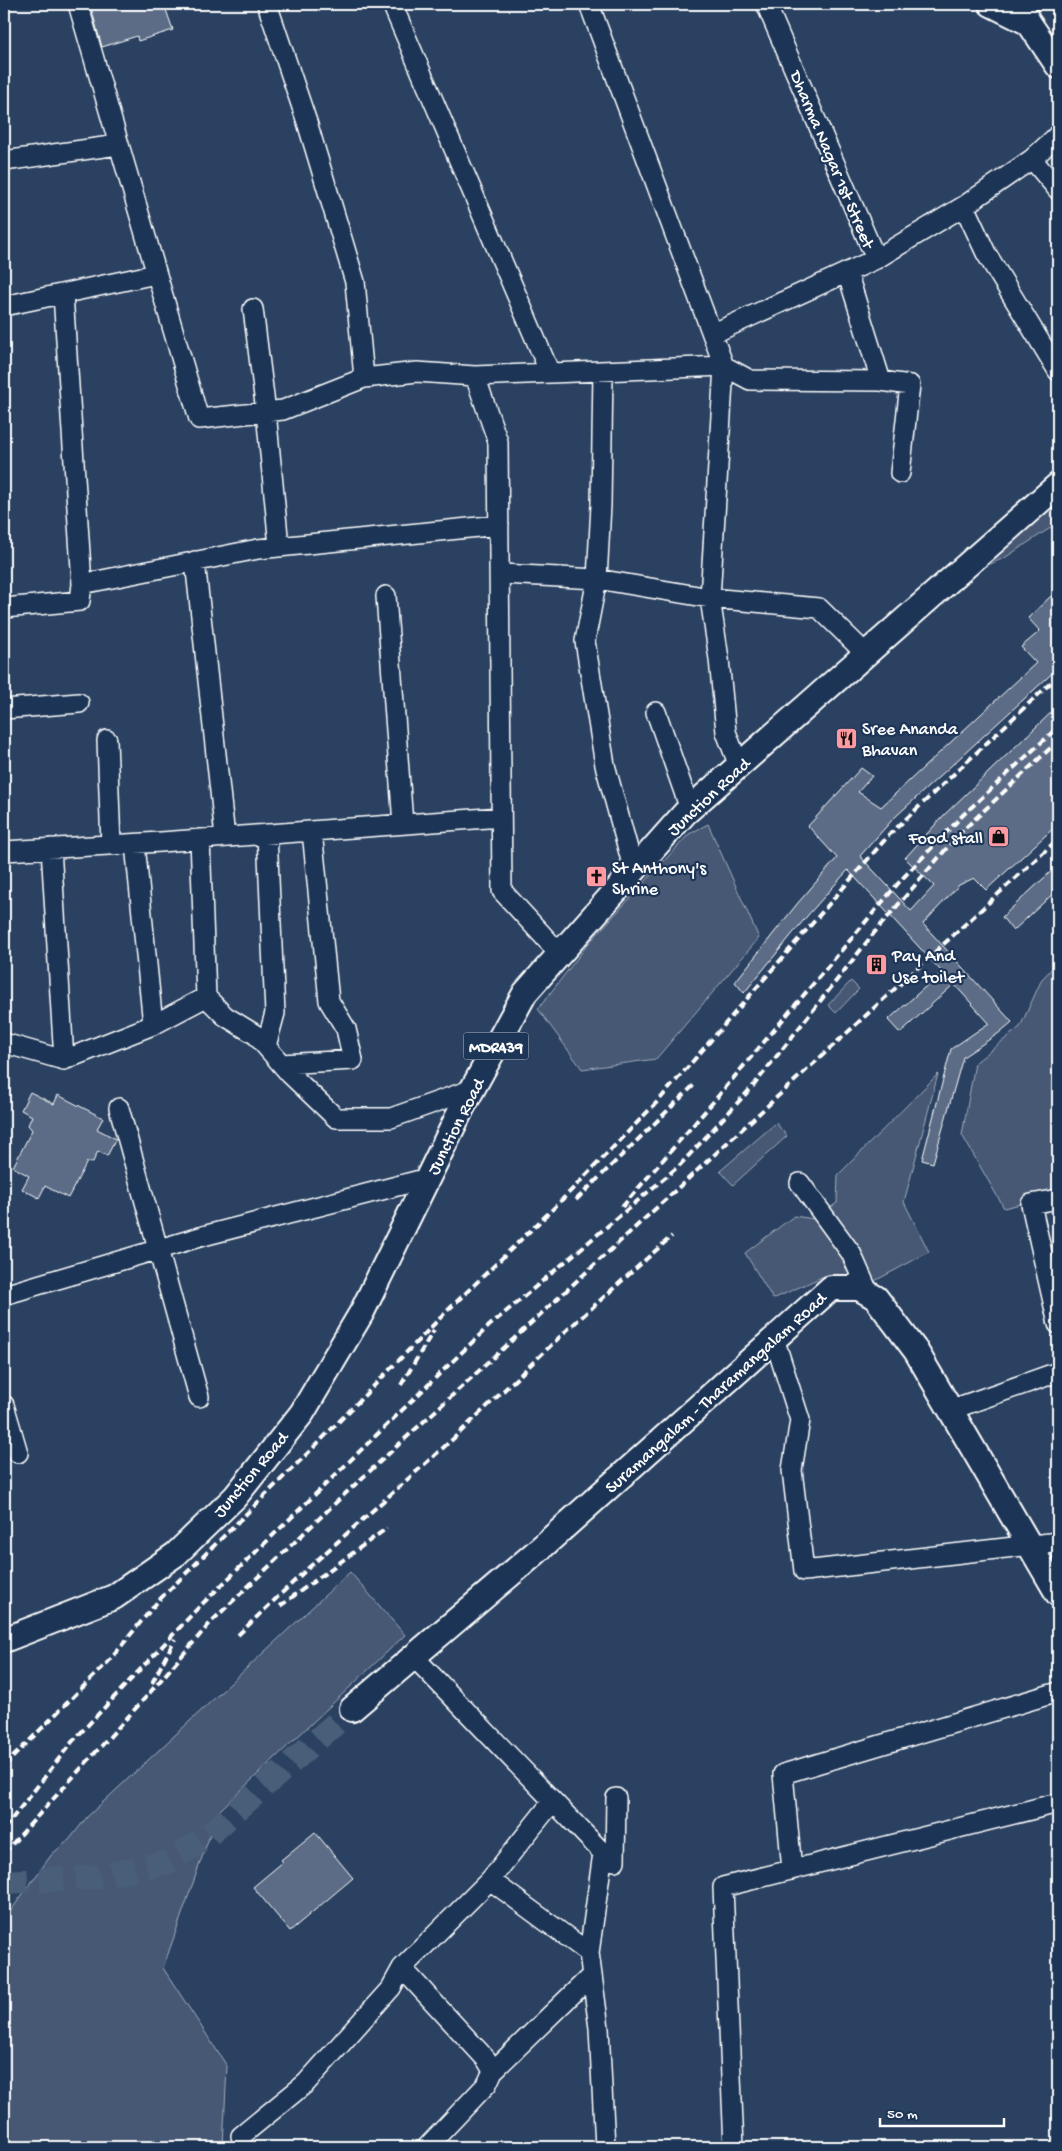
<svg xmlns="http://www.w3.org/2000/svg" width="1062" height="2151" viewBox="0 0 1062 2151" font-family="'Gochi Hand',sans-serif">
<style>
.green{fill:#465975;stroke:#a2acba}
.building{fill:#5b6c86;stroke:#fff}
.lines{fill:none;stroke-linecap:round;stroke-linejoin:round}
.major-tunnel{stroke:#4a5e79;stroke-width:24;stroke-dasharray:24 12;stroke-linecap:butt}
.minor-casing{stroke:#fff;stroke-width:22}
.major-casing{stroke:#fff;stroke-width:28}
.minor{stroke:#1d3557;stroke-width:19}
.major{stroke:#1d3557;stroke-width:24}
.rail{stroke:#fff;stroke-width:4;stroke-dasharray:8 4;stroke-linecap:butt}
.labels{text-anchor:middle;stroke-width:4.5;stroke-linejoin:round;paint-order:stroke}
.shield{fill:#1d3557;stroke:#bbc2cd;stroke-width:1}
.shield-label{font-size:16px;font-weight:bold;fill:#fff}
.street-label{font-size:18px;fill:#fff;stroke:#1d3557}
.poi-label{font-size:18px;fill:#fff;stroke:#1d3557;text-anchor:start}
</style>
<rect width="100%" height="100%" fill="#2a4161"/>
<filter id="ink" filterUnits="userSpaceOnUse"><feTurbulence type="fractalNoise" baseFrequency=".02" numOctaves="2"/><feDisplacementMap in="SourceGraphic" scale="10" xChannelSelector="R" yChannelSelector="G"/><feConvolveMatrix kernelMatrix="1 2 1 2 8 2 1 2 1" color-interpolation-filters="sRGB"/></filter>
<g filter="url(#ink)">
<!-- green -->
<path class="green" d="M1058,497v26l-52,34 -29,13z
M708,824l51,114 -103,121 -74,10 -44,-60 50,-65 101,-110z
M1058,962v233l-54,13 -42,-73 13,-72 45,-36 22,-48z
M851,981l8,8 -23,24 -8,-8z
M938,1074l-34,128 25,50 -60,32 -45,-8 -51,23 -28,-46 49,-37 20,3 23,-16 1,-28z
M776,1123l11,13 -54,49 -13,-14z
M350,1572l55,63 -187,177 -55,156 64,98 -4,81h-219v-227l48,-66 17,-14 18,-23z"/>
<!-- building -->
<path class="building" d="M90,4h74l9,26 -35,11 -1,-5 -35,11z
M1051,596l7,6v66l-165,151 -33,37 51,55 23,-25 -29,-28 39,-43 114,-109v118l-72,66 -12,-12 -15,7 -36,39 89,98 -13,11 -36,24 -30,106 -11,-3 29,-111 38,-26 -35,-39 -54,49 -12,-13 54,-48 -94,-102 -40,45 -64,78 -9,-11 62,-78 40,-46 -29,-32 53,-58 11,8 -14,16 23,15 155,-144 -15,-16 19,-16 -12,-13z
M1058,865v24l-45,42 -11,-14z
M30,1092l24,12 4,-9 45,23 -6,11 19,10 -9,17 -9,-5 -5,11h-6l-19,36 -23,-12 -6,12 -17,-9 7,-13 -16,-9 19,-37 -4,-5 4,-9 -11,-6z
M315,1832l38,46 -63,53 -37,-44 30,-25 -2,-2z"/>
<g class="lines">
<!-- major-tunnel -->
<path class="major-tunnel" d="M4,1882l94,-5 70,-15 36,-23 148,-130"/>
<defs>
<path id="minor" d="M78,4l121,415 84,-9 81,-32
M267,4l40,118 48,160 9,96 53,-6 58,4 23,66 4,449 58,63
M392,4l158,369
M1032,159l26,-24
M4,161l114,-16
M964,206l22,47 72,118
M876,259l88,-53 68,-47 26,31
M63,294l19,290
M4,306l152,-32
M253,309l13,103 13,134
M712,334l164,-75 -110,-255
M603,371l-2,134 -4,74 -12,62 20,124 29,106
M475,376l249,-10 -135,-362
M881,381l29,4 -10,88
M195,561l30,276
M500,574l97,5 113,19 109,10 47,46
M386,596l17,228
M4,608l76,-7 2,-17 176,-35 241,-24
M4,709l75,-6
M656,712l34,97
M107,740l4,105
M739,766l-13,-34 -7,-73 -9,-61 14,-232 26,14 131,1 -34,-109
M200,839l6,158
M135,844l18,181
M51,848l13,212
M4,851l157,-9 340,-25
M4,1043l60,17 89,-35 53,-28 19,19 31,19 34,39 46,44h55l82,-29
M266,1046l9,-33 -8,-179
M281,1064l72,-4 -7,-31 -17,-28 -17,-170
M119,1108l80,289
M800,1183l51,70 18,41
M1058,1199l-27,5 27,120
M4,1295l199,-59 225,-58
M774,1338l26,82 -8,50 12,101 254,-29
M4,1405l14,48
M950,1410l108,-38
M413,1656l190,197 12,8
M603,1853l-14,100 10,75 6,119
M615,1861l1,-63
M792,1870l-9,-96 275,-82
M490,1880l63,-79
M402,1968l84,91 7,12
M241,2136l65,-53 85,-95 11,-20 88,-88 99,73
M427,2147l60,-63 6,-13 99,-96
M734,2147l-11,-260 335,-84"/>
<path id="major" d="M991,4l38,19
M1019,4l10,19 29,43
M4,1640l110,-43 62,-43 59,-57 67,-84 60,-101 100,-204 63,-115 160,-180 373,-328
M352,1709l181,-154 298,-267h28l17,10 40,53 142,243"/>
</defs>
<!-- minor casing -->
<use href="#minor" class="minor-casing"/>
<!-- major casing -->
<use href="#major" class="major-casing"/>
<!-- minor -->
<use href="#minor" class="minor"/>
<!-- major -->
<use href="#major" class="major"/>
<!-- rail -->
<path class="rail" d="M576,1200l118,-115
M622,1207l92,-106 187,-221 62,-65 95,-88
M401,1385l33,-55
M280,1606l107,-78
M238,1635l68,-65 148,-132 112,-107 106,-95
M152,1683l23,-44
M4,1766l105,-105 49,-60 158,-156 129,-132 113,-109 102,-105 229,-264 169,-159
M4,1829l68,-87 127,-135 290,-281 191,-161 74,-80 120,-152 85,-99 99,-93
M4,1853l142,-156 66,-76 135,-129 711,-653"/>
</g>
</g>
<!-- icons -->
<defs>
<symbol id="restaurant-square" viewBox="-11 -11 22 22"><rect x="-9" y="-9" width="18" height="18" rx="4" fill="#ff9aa2" stroke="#1d3557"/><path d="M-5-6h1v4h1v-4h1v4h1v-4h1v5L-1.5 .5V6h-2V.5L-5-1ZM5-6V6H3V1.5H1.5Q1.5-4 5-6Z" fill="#111"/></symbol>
<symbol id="shop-square" viewBox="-11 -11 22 22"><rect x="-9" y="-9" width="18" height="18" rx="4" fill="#ff9aa2" stroke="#1d3557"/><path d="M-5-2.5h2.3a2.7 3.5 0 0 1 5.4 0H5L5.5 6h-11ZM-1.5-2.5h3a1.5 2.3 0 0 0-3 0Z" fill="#111"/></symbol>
<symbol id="church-square" viewBox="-11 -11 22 22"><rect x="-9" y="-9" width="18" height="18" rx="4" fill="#ff9aa2" stroke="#1d3557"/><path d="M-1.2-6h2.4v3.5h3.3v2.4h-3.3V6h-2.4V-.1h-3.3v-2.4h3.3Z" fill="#111"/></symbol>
<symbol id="building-square" viewBox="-11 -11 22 22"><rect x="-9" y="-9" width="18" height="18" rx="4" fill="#ff9aa2" stroke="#1d3557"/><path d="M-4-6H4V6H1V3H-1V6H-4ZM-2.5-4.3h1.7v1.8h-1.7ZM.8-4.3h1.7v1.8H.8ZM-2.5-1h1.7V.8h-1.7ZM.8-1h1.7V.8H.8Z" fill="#111"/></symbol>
</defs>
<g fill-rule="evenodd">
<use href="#restaurant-square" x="834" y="726" width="25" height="25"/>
<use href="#shop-square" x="986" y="824" width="25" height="25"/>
<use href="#church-square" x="584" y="864" width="25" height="25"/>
<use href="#building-square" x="864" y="952" width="25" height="25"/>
</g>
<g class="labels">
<!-- shield labels -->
<rect class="shield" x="463.5" y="1032.5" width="65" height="27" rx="4"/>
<g class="shield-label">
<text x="496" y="1052">MDR439</text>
</g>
<!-- street labels -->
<g class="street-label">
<text transform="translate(833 159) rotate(67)" y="6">Dharma Nagar 1st Street</text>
<text transform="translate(708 796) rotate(-43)" y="6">Junction Road</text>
<text transform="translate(455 1126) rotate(-63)" y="6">Junction Road</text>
<text transform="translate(715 1392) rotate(-42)" y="6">Suramangalam - Tharamangalam Road</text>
<text transform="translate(250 1474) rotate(-50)" y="6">Junction Road</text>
</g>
<!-- poi labels -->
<g class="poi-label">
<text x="862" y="734">Sree Ananda<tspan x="862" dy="21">Bhavan</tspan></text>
<text x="983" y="843" text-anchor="end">Food stall</text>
<text x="612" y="873">St Anthony's<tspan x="612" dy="21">Shrine</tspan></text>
<text x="892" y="961">Pay And<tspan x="892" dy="21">Use toilet</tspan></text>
</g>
</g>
<!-- margin -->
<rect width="1062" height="2151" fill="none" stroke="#1d3557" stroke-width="20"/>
<rect x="10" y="10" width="1042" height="2131" fill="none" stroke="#fff" stroke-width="2" filter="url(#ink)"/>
<!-- scale -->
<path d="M880 2118v8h124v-8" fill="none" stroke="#ffffff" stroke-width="2.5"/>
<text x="887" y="2118" font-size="15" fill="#ffffff" stroke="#1d3557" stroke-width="4" paint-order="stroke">50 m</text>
</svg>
